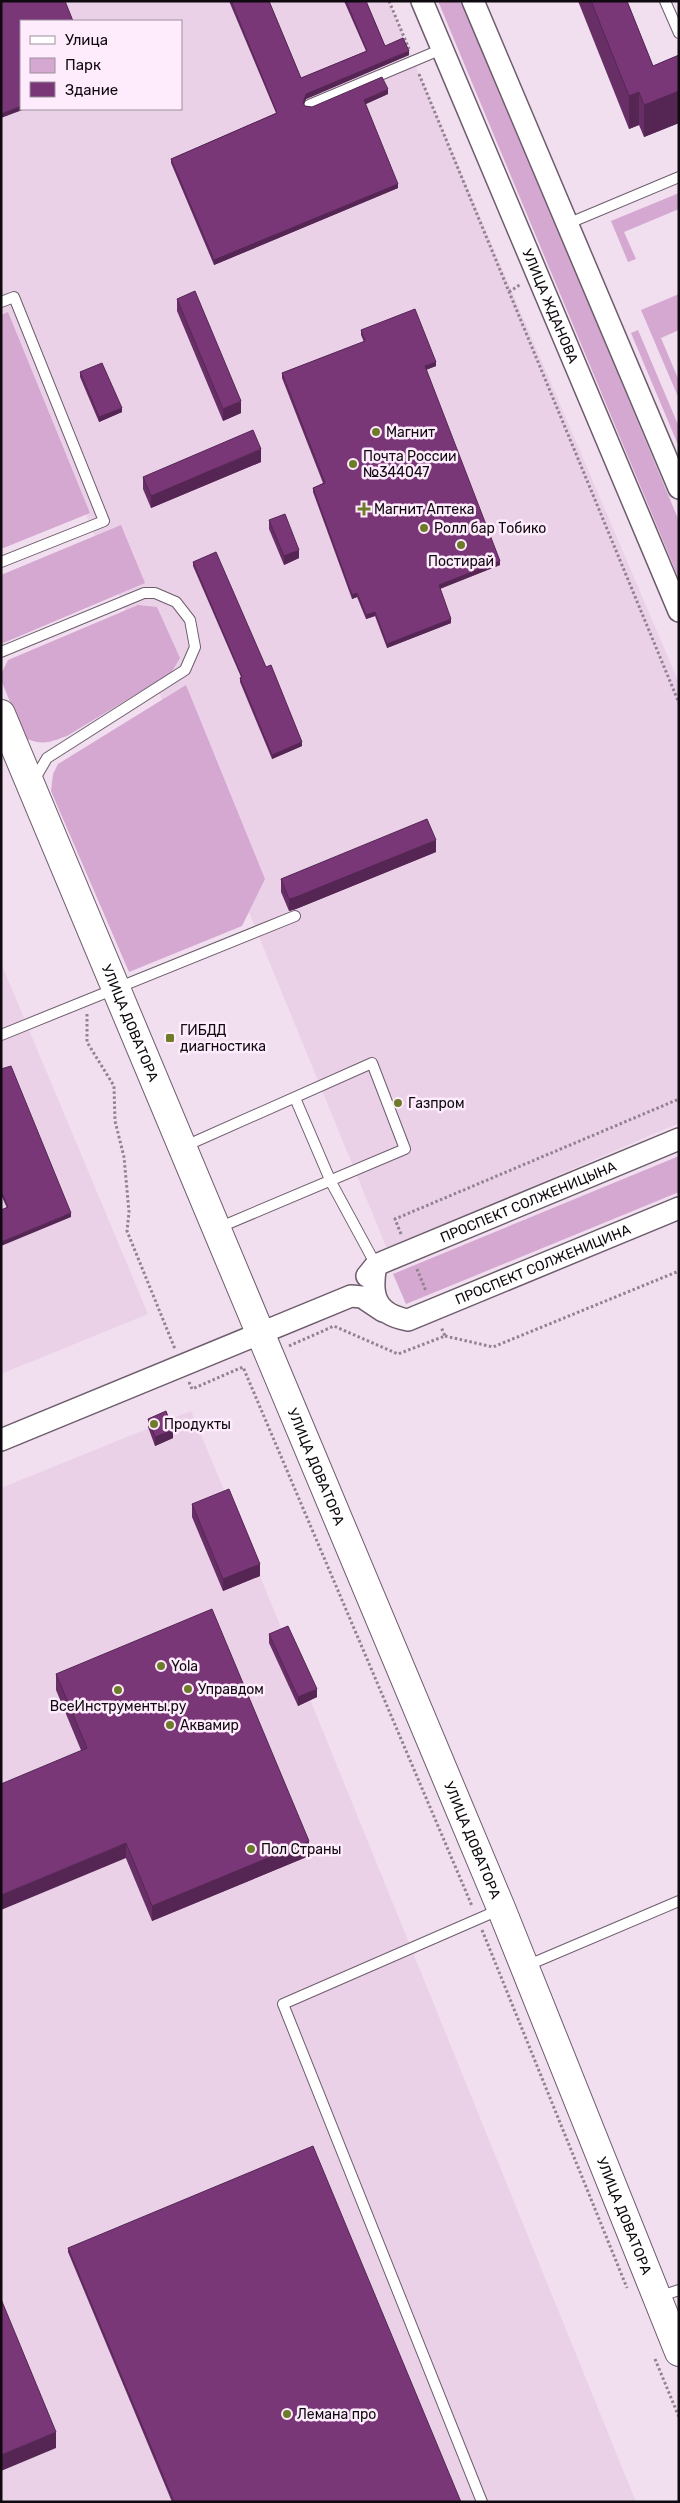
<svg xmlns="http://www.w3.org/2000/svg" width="680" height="2503" viewBox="0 0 680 2503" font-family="Rubik,sans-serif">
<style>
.built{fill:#ead1e8;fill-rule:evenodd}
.green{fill:#d5a8d2}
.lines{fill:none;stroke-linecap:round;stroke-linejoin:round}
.lane-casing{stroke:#6d5d6c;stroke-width:12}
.street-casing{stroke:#6d5d6c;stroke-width:24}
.secondary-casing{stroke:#6d5d6c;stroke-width:30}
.path{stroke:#90838f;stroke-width:3;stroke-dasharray:2.5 2.5;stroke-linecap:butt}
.lane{stroke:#fff;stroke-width:10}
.street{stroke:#fff;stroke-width:21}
.secondary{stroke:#fff;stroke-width:28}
.wall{fill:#682f67}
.shaded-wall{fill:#552654}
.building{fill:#793778;stroke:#552654}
.poi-dot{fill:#6e7c2a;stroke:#feebfc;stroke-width:2}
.labels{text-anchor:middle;stroke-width:5;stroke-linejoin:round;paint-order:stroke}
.street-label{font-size:14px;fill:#0f0a0f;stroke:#feebfc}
.poi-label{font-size:14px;fill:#0f0a0f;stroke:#feebfc;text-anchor:start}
</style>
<rect width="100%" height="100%" fill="#f1deef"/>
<!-- built -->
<path class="built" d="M1,1h387l291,682v440l-292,126 -386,-942zM21,21h160v88h-160z
M1,963l147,351 -147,60z
M191,1411l69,165 376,926h-635v-1014z"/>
<!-- green -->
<path class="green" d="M438,1h25l216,520v58z
M679,193v16l-55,23 12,27 -8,3 -17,-41z
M679,294v36l-18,8 18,43v18l-38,-89z
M8,312l82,201 -89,36v-234z
M638,330l41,97v20l-48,-114z
M121,525l24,58 -144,61v-69z
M138,605l19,2 23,51 -9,15 -104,63c-17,6 -24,10 -42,2l-24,-58v-6l7,-14z
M186,685l79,194 -23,47 -113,46 -78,-181 2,-17 5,-10z
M679,1156v36l-273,112 -13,-30z"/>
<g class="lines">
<defs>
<path id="lane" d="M665,1l14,32
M309,105l133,-56
M567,224l112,-47
M1,302l13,-5 90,224 -103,41
M1,652l143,-59h11l21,9 14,18 5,27 -10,23 -138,88 -14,24
M1,1035l294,-119
M295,1098l36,84 45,83
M183,1147l189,-84 33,86 -187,79
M526,1966l153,-65
M658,2297l21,-7
M482,2502l-199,-498 218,-95"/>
<g id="street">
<path id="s1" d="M422,1l257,610"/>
<path d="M473,1l206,487"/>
<path id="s2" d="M376,1265c-6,30 -1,49 32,55l271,-112"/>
<path id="s3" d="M367,1276l9,-11 303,-126"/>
<path d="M1,1440l350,-144 11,1 21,14"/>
</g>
<g id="secondary">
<path id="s4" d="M1,714l500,1194 178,444"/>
</g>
</defs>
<!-- lane casing -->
<use href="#lane" class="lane-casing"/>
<!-- street casing -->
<use href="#street" class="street-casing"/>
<!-- secondary casing -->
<use href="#secondary" class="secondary-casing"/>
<!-- path -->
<path class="path" d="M389,1l20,48
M419,74l260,629
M509,292l12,-8
M87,1014v28l27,44 1,35 9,36 5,55 -2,19 48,118
M401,1234l-6,-15 284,-120
M417,1269l9,22
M445,1336l48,11 186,-76
M289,1346l45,-20 64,28 47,-18 -4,-9
M189,1382l3,7 51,-22 229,539
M482,1930l145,358
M655,2359l24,58"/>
<!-- lane -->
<use href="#lane" class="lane"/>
<!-- street -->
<use href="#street" class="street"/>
<!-- secondary -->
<use href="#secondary" class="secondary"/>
</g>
<!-- wall -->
<path class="wall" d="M229,1h40l32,77 65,-27 -22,-50h22l19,45 24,9 -103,44 -2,5 1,2 7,1 76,-13 -23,10 33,84 -184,77 -43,-102v-4l105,-46z
M578,1h49l26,65 26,-11v68l-35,14 -5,-12 -10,4z
M177,299l64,114 -18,8 -46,-110z
M361,330l75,36 -10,4 74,195 -60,24 11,34 -64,25 -12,-32 -9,3 -9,-22 -5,2 -39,-107v-4l10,-5 -41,-105v-5l82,-31 -3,-7z
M80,372l42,40 -23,10 -19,-45z
M261,462l-110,46 -8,-19v-12z
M269,520l30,38 -15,7 -15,-36z
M193,562l73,105 36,79 -30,13 -32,-77v-4l1,-1 -48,-111z
M436,852l-140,57 -7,2 -8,-19v-13z
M1,1069l70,148 -64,-9 -6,-13z
M148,1419l25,19 -18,8 -7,-19z
M192,1504l68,72 -37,15 -31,-74z
M269,1634l48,63 -19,9 -29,-63z
M56,1674l253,182 -157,65 -96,-231z
M68,2248l393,254h-289l-104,-250z"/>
<!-- shaded-wall -->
<path class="shaded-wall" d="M409,51v4l-103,44 -3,8v-4l3,-9z
M388,89v5l-24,11v-5z
M679,91v32l-35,14v-32z
M639,92v33l-10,4v-33z
M21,106v3h4l-24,9v-4z
M398,184v4l-184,77v-5z
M436,362v4l-11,4v-4z
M241,401v12l-18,8v-12z
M122,408v4l-23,10v-5z
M261,449v13l-110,46v-12z
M299,550v8l-15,7v-9z
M500,561v4l-61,24v-4z
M357,593v4l-5,2v-4z
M375,612v4l-9,3v-4z
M451,619v4l-64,25v-4z
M302,742v4l-30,13v-4z
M436,840v12l-140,57 -7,2v-12z
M71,1213v4l-70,29v-4z
M173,1430v8l-18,8v-9z
M260,1564v12l-37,15v-12z
M317,1689v8l-19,9v-9z
M309,1841v15l-157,65v-15z
M126,1843v15l-125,52v-15z
M56,2432v16l-55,23v-16z"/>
<!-- building -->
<path class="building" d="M1,1h64l8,20h-52v85l-20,8z
M231,1h38l32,77 66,-27 -21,-50h20l19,45 18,-8 6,13 -103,43 -3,9 2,3 7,1 70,-30 6,12 -24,11 34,84 -184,76 -43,-101 106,-46z
M591,1h36l26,65 26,-11v36l-35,14 -5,-13 -10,4z
M195,291l46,110 -18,8 -46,-110z
M415,309l21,53 -11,4 75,195 -61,24 12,34 -64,25 -12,-32 -9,3 -9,-22 -5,2 -39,-107 12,-5 -43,-110 83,-32 -4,-11z
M102,363l20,45 -23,9 -19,-45z
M253,430l8,19 -110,47 -8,-19z
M285,514l14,36 -15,6 -15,-36z
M216,552l50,115 5,-2 31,77 -30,13 -32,-77 2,-1 -49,-115z
M427,819l9,21 -140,57 -7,2 -8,-20z
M11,1066l60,147 -70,29v-32l7,-3 -7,-16v-122z
M166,1411l7,19 -18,7 -7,-18z
M229,1489l31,75 -37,15 -31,-75z
M212,1609l97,232 -157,65 -26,-63 -125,52v-111l86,-36 -31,-74z
M288,1626l29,63 -19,8 -29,-63z
M313,2146l148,356h-287l-106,-254z
M1,2299l55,133 -55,23z"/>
<!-- markers -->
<g class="poi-dot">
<circle cx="376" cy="432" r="5"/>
<circle cx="353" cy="464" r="5"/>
<path d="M361.5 501.5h5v5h5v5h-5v5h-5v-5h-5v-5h5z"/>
<circle cx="424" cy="528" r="5"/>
<circle cx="461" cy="545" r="5"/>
<rect x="165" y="1033" width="10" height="10" rx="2.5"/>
<circle cx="398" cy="1103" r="5"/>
<circle cx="154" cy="1424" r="5"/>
<circle cx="161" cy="1666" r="5"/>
<circle cx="188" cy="1689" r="5"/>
<circle cx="118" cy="1690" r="5"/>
<circle cx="170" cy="1725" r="5"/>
<circle cx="251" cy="1849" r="5"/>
<circle cx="287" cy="2414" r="5"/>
</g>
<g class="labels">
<!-- street labels -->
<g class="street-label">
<text dy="5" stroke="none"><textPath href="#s1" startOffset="331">УЛИЦА ЖДАНОВА</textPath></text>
<text dy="5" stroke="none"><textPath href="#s4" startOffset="335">УЛИЦА ДОВАТОРА</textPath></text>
<text dy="5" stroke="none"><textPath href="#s3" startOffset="179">ПРОСПЕКТ СОЛЖЕНИЦЫНА</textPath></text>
<text dy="5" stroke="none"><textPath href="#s2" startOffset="220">ПРОСПЕКТ СОЛЖЕНИЦИНА</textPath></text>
<text dy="5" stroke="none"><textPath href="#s4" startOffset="816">УЛИЦА ДОВАТОРА</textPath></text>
<text dy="5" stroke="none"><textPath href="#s4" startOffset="1221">УЛИЦА ДОВАТОРА</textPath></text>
<text dy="5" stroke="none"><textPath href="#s4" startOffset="1626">УЛИЦА ДОВАТОРА</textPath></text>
</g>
<!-- poi labels -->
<g class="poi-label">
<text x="386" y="437">Магнит</text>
<text x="363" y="461">Почта России<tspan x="363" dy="16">№344047</tspan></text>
<text x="374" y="514">Магнит Аптека</text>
<text x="434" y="533">Ролл бар Тобико</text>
<text x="461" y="566" text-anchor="middle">Постирай</text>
<text x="180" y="1035">ГИБДД<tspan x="180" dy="16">диагностика</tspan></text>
<text x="408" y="1108">Газпром</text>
<text x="164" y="1429">Продукты</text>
<text x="171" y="1671">Yola</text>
<text x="198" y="1694">Управдом</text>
<text x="118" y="1711" text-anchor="middle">ВсеИнструменты.ру</text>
<text x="180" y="1730">Аквамир</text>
<text x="261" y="1854">Пол Страны</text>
<text x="297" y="2419">Лемана про</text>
</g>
</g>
<!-- border -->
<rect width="680" height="2503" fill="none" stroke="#0f0a0f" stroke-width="5"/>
<!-- legend -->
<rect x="20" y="20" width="162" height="90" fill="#feebfc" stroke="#9e919d"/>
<rect x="30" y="36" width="25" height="8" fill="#ffffff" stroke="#9e919d"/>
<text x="65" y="45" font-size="15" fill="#0f0a0f">Улица</text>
<rect x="30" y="58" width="25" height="15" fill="#d5a8d2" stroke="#9e919d"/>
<text x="65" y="70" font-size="15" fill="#0f0a0f">Парк</text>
<rect x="30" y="82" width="25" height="15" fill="#793778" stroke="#9e919d"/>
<text x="65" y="95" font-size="15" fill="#0f0a0f">Здание</text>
</svg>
